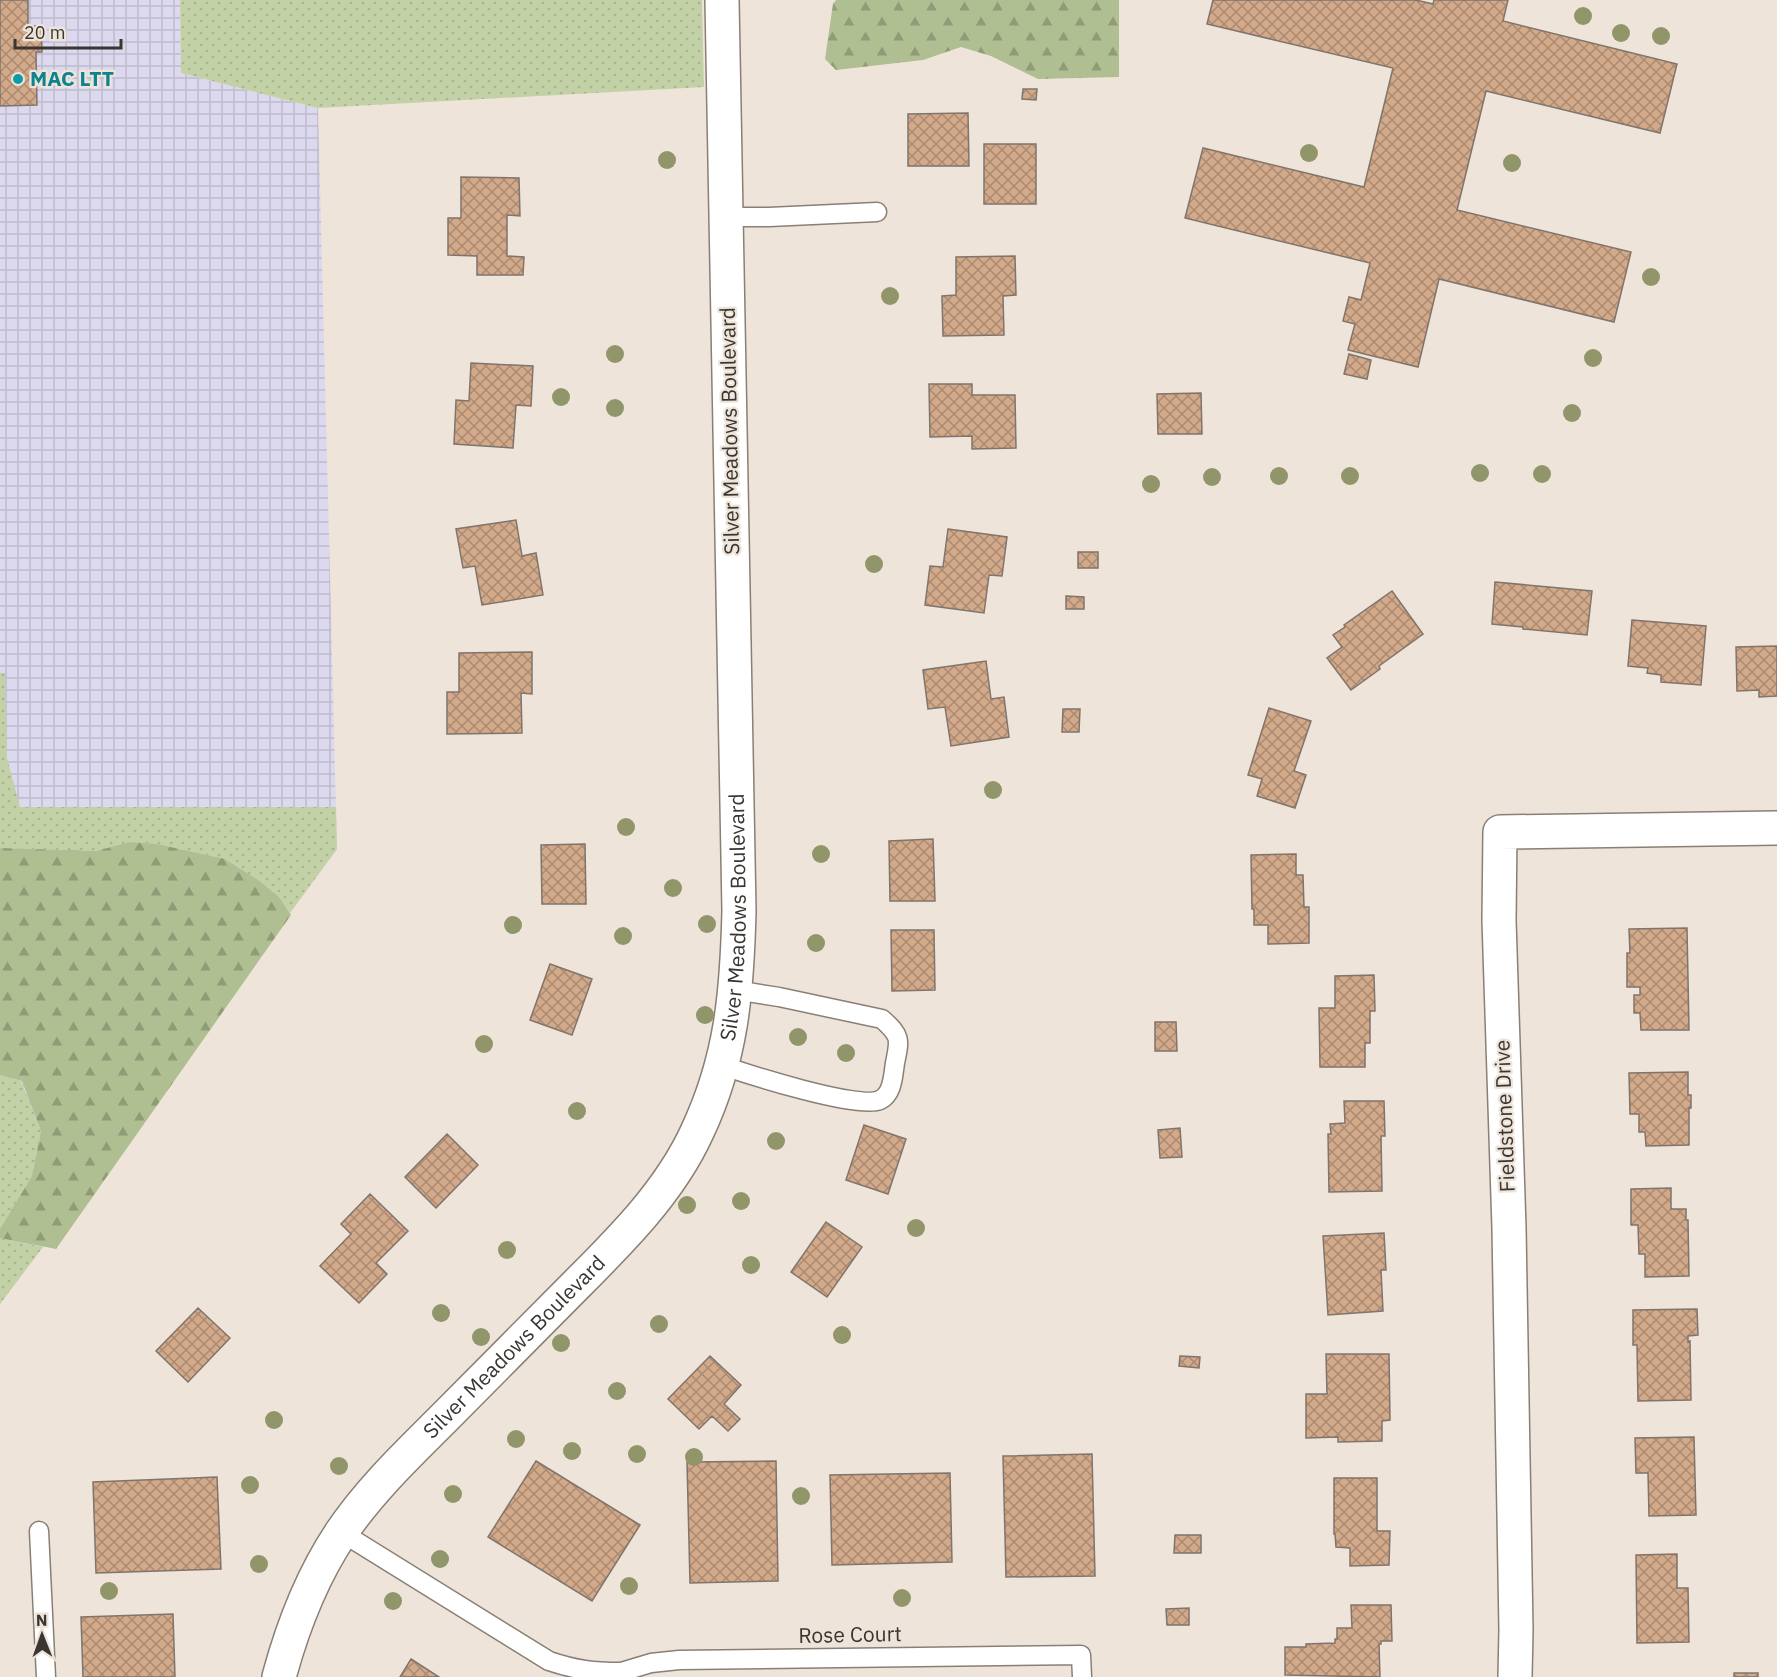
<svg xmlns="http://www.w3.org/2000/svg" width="1777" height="1677" viewBox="0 0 1777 1677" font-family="'IBM Plex Sans',sans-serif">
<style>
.industrial{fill:url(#industrial-grid)}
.grass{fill:url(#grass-dots)}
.forest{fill:url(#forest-firs)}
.building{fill:url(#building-cross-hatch);stroke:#80746c;stroke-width:1.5}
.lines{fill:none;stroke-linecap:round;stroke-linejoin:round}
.lane-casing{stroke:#897f75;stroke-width:21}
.street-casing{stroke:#897f75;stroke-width:36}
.secondary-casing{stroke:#897f75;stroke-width:36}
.lane{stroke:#fff;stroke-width:18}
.street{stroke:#fff;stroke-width:33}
.secondary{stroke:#fff;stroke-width:33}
.tree{fill:#91956a}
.culture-dot{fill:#0f9aa8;stroke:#efe4d9;stroke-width:2}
.labels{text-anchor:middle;stroke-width:4.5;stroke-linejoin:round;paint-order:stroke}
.culture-label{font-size:21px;font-weight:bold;fill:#0d838f;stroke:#efe4d9;text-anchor:start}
.street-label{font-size:21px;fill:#393531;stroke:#efe4d9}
</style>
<defs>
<pattern id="industrial-grid" width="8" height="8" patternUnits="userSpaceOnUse" patternTransform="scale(1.5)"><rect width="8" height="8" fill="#dcd9ef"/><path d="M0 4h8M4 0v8" fill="none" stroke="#bebbcd"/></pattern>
<pattern id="grass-dots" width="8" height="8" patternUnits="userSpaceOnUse" patternTransform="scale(1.5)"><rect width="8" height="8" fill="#c3d2a6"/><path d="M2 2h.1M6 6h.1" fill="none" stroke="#a8b58f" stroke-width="1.8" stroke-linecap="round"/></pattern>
<pattern id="forest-firs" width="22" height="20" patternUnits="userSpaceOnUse" patternTransform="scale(1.5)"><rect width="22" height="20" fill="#b0bf91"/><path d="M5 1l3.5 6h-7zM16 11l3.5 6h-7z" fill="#909c77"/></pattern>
<pattern id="building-cross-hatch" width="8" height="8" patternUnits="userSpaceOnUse" patternTransform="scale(1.5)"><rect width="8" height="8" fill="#d2a989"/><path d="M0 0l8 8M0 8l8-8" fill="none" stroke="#ab8a71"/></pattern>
</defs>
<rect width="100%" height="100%" fill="#efe4d9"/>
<!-- industrial -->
<path class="industrial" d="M0,0h180l1,73 137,35 19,741 -337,455z"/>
<!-- grass -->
<path class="grass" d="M180,0h522l2,87 -386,21 -137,-35z
M0,673h5l2,85 13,49h316l1,42 -47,64 -11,-16 -18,-15 -36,-23 -68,-15 -27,-2 -34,9 -96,-3z
M0,1075l21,6 20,50 -9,45 -32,53z
M0,1238l43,9 -43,57z"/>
<!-- forest -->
<path class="forest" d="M836,0h283v77l-81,2 -47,-23 -30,-9 -38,13 -87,10 -11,-11 8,-55z
M130,842l27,2 68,15 36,23 18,15 12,18 -235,334 -56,-11v-9l32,-53 9,-45 -19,-50 -22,-6v-227l96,3z"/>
<!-- building -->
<path class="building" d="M0,0h28v26h13l1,26h-6l1,53 -37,1z
M1213,0h203l17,4 1,-4h74l-5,21 174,43 -17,69 -174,-42 -29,119 174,42 -17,70 -175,-43 -21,88 -70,-17 7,-26 -12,-3 6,-24 12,3 9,-37 -185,-45 18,-70 161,39 29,-119 -186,-44z
M1023,89h14l-1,11 -14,-1z
M968,113l1,53h-61v-52z
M984,144h52v60h-52z
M461,177l58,1 1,38 -13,-1v41l17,1 -1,18h-46v-19l-29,-1v-37h13z
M1015,256l1,39 -13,1 1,39 -61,1 -1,-40 14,-1v-38z
M1349,354l22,6 -4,19 -23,-5z
M471,363l62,3 -2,40 -15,-1 -3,43 -59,-4 2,-44 13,1z
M929,384h43v11h43l1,53 -44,1v-13l-42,1z
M1201,393l1,41h-44l-1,-40z
M516,520l6,36 14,-3 7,42 -61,10 -7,-39 -12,2 -7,-39z
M948,529l59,8 -5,39 -13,-1 -5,38 -59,-8 5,-39 13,1z
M1078,552h20v16h-20z
M1495,582l97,9 -5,44 -64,-6v-2l-31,-3z
M1392,591l31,43 -44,32 1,3 -29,21 -24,-32 15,-11 -9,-12 12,-8 -1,-2z
M1066,596l18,1v12h-18z
M1632,620l74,6 -5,59 -40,-3v-7l-14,-2 1,-5 -20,-2z
M1777,646v50l-18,1v-7l-22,1 -1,-44z
M532,652v42l-11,-1 1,40 -75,1v-42h12v-39z
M986,661l5,38 13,-2 5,40 -58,9 -6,-39 -17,2 -5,-39z
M1269,708l42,13 -17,50 12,4 -11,33 -38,-12 5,-17 -14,-4z
M1063,709h17l-1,23h-17z
M933,839l2,62h-45l-1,-60z
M585,844l1,60h-44l-1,-59z
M1296,854v21h7l1,32h5v36l-41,1v-19h-14v-16h-2l-1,-54z
M1687,928l2,102h-48l-1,-17h-6v-18h6v-8h-13v-34h3l-1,-24z
M891,930h43l1,60 -43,1z
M550,964l42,15 -20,56 -42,-15z
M1374,975l1,36h-5v32h-5v24h-45l-1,-59h16v-32z
M1155,1022h21l1,29h-22z
M1688,1072v23h3v13h-2v37l-43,1 -1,-14h-6v-18h-9l-1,-41z
M1344,1101h40l1,35h-4l1,55 -53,1 -1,-58h3l-1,-10 15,-1z
M864,1125l42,14 -18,55 -42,-14z
M1180,1128l2,29 -22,1 -2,-28z
M447,1134l31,31 -42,43 -31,-31z
M1671,1188v21h15v11h2l1,56 -44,1v-23h-6l-1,-29h-7v-36z
M370,1194l38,37 -32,32 11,11 -28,29 -39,-37 31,-32 -10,-10z
M826,1222l36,25 -35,50 -36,-25z
M1384,1233l2,37h-5l2,41 -55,4 -5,-79z
M198,1308l32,30 -42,44 -32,-31z
M1697,1309l1,26 -10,1v6l2,-1 1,59 -53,1 -1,-56h-4v-35z
M1326,1354h63l1,66 -8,1v20l-44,1v-5l-32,1v-44h21z
M710,1356l31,29 -17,19 16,15 -12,12 -16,-15 -13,13 -31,-30z
M1180,1356l20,1 -1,11 -20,-2z
M1694,1437l2,78 -47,1 -1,-43h-12l-1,-35z
M1092,1454l3,122 -89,1 -3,-121z
M536,1461l104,64 -48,76 -104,-64z
M776,1461l2,120 -88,2 -3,-121z
M950,1473l2,89 -120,3 -2,-90z
M217,1477l4,92 -125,4 -3,-91z
M1334,1478h43v53h13l-1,34 -39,1v-18l-14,-1 -1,-13h-1z
M1175,1535h26v18h-27z
M1677,1554v34h11l1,54 -52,1 -1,-88z
M1351,1605h40l1,36h-11v3h-2l1,33 -95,-2v-28h21v-3l29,-1v-4h2v-11h15z
M1189,1608v17h-22l-1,-16z
M173,1614l2,63h-92l-2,-60z
M411,1659l28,18h-39z
M1734,1673h24v4h-24z"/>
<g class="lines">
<defs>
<path id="lane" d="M726,217h43l108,-5
M721,1065c26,9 138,45 159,35 13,-6 13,-25 15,-37 5,-24 6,-27 -13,-44l-103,-22 -44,-7
M39,1531l7,146
M341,1532l208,129c27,9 44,11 72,11
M621,1677v-5l30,-9 28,-3 402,-5 1,22"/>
<path id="street" d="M1515,1677l1,-47 -7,-402 -10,-308 1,-88 277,-4"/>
<g id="secondary">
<path id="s1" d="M279,1677c14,-52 32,-99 62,-144 28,-42 66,-78 102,-114 45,-45 89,-90 134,-135 45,-45 93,-93 120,-152 35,-74 40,-141 42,-221l-17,-911"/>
</g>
</defs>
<!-- lane casing -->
<use href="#lane" class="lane-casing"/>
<!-- street casing -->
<use href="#street" class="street-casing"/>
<!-- secondary casing -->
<use href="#secondary" class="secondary-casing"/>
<!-- lane -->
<use href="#lane" class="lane"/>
<!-- street -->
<use href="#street" class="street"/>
<!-- secondary -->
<use href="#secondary" class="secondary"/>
</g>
<!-- trees -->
<g class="tree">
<circle cx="1583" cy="16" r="9"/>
<circle cx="1621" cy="33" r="9"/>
<circle cx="1661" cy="36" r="9"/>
<circle cx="1309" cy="153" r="9"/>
<circle cx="667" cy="160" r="9"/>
<circle cx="1512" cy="163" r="9"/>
<circle cx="1651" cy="277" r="9"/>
<circle cx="890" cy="296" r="9"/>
<circle cx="615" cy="354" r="9"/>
<circle cx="1593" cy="358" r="9"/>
<circle cx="561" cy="397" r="9"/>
<circle cx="615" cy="408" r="9"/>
<circle cx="1572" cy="413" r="9"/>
<circle cx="1480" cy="473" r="9"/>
<circle cx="1542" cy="474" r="9"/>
<circle cx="1279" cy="476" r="9"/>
<circle cx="1350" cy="476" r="9"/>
<circle cx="1212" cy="477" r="9"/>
<circle cx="1151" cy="484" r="9"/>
<circle cx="874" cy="564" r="9"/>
<circle cx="993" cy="790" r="9"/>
<circle cx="626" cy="827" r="9"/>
<circle cx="821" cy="854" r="9"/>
<circle cx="673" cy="888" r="9"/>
<circle cx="707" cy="924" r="9"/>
<circle cx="513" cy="925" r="9"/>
<circle cx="623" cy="936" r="9"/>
<circle cx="816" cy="943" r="9"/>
<circle cx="705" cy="1015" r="9"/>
<circle cx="798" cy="1037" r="9"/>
<circle cx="484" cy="1044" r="9"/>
<circle cx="846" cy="1053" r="9"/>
<circle cx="577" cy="1111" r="9"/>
<circle cx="776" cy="1141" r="9"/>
<circle cx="741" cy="1201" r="9"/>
<circle cx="687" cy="1205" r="9"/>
<circle cx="916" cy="1228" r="9"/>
<circle cx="507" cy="1250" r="9"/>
<circle cx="751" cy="1265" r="9"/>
<circle cx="441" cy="1313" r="9"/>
<circle cx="659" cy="1324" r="9"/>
<circle cx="842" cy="1335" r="9"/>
<circle cx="481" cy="1337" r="9"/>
<circle cx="561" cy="1343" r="9"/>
<circle cx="617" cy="1391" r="9"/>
<circle cx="274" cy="1420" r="9"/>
<circle cx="516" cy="1439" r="9"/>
<circle cx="572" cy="1451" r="9"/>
<circle cx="637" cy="1454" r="9"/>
<circle cx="694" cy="1457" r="9"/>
<circle cx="339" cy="1466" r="9"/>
<circle cx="250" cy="1485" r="9"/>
<circle cx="453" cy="1494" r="9"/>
<circle cx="801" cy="1496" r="9"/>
<circle cx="440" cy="1559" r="9"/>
<circle cx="259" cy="1564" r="9"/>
<circle cx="629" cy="1586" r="9"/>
<circle cx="109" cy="1591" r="9"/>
<circle cx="902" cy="1598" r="9"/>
<circle cx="393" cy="1601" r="9"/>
</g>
<!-- markers -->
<circle class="culture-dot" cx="18" cy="79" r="6"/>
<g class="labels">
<!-- culture labels -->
<g class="culture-label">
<text x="30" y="86">MAC LTT</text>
</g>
<!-- street labels -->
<g class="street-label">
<text transform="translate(730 431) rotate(-91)" y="7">Silver Meadows Boulevard</text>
<text dy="7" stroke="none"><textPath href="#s1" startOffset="916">Silver Meadows Boulevard</textPath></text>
<text transform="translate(1505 1116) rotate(-92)" y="7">Fieldstone Drive</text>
<text dy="7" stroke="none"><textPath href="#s1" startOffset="412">Silver Meadows Boulevard</textPath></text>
<text transform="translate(850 1635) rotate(-1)" y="7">Rose Court</text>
</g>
</g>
<!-- north arrow -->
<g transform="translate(42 1635) rotate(359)" stroke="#efe4d9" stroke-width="4.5" paint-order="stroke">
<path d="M0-4.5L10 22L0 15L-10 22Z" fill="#393531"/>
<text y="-9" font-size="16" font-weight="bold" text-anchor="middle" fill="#393531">N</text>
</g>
<!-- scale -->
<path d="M15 39v9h106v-9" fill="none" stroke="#393531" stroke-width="3"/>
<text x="24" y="39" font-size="18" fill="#393531" stroke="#efe4d9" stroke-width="4.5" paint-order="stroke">20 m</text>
</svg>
